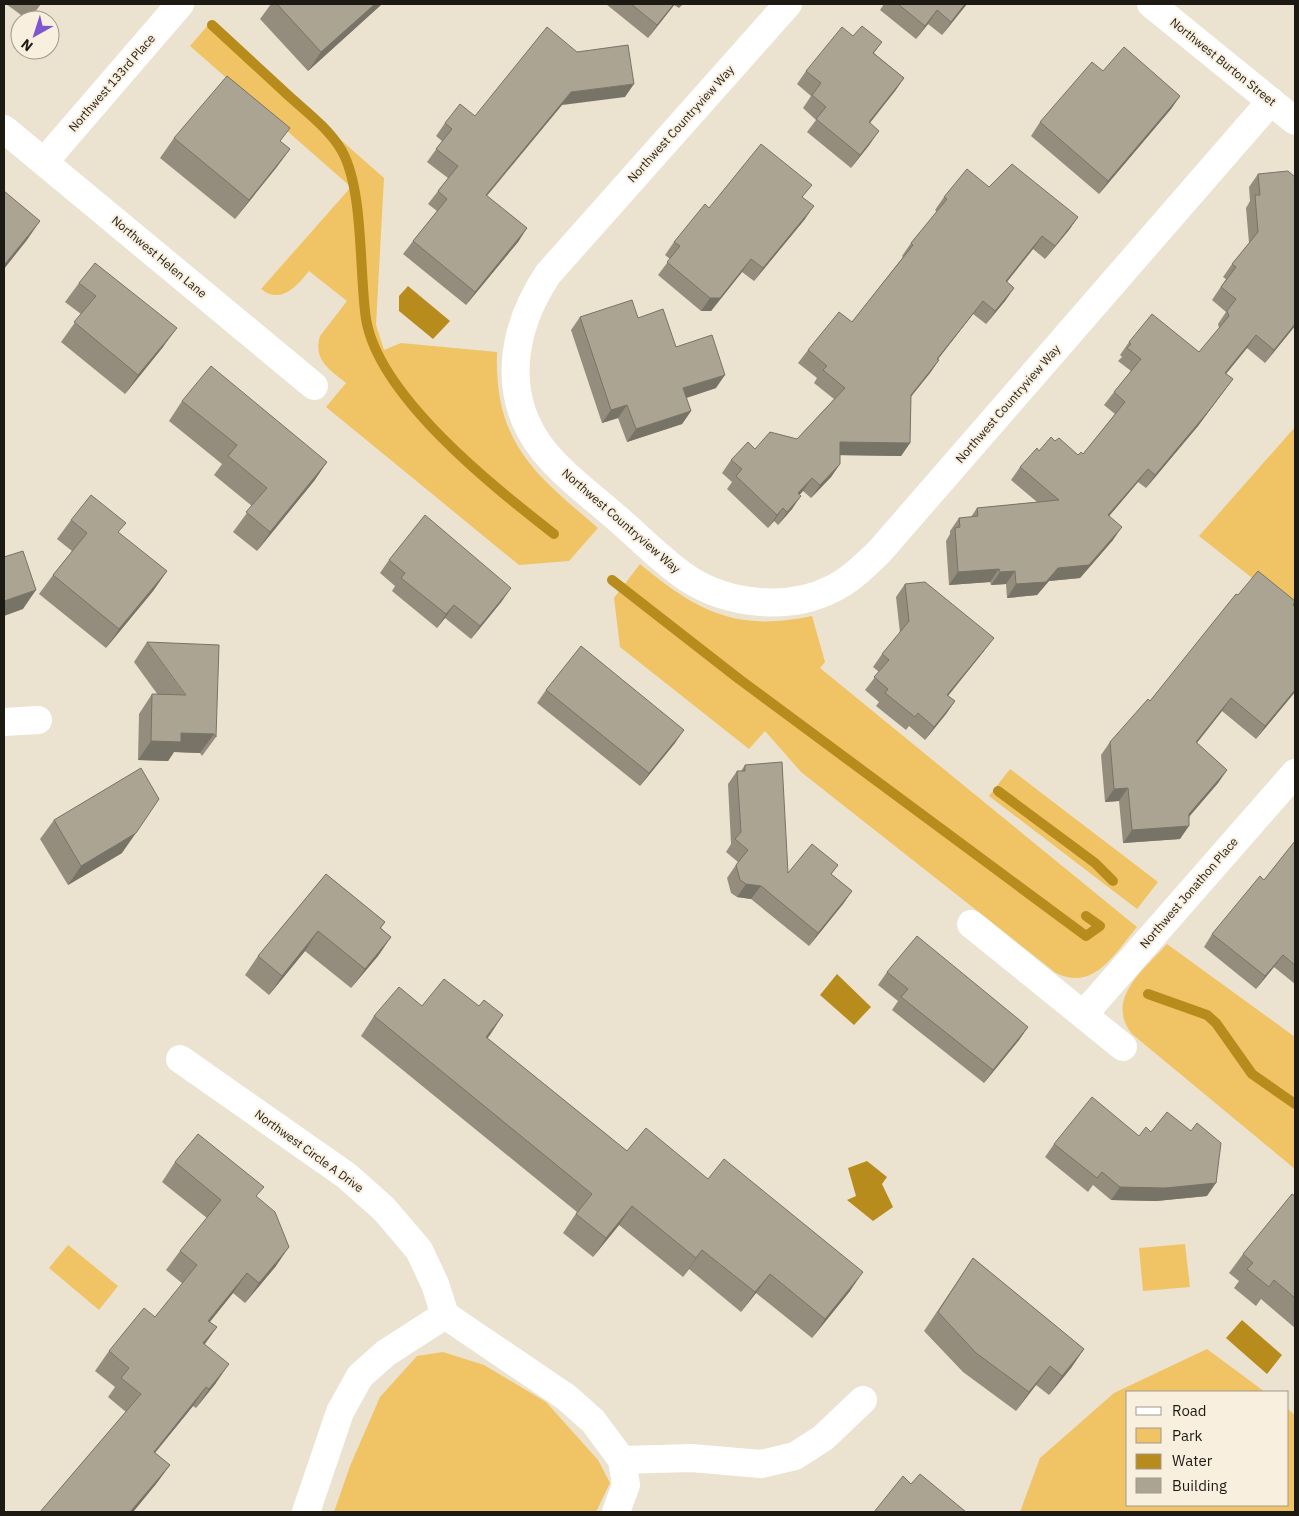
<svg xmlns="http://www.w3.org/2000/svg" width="1299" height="1516" viewBox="0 0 1299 1516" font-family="'IBM Plex Sans',sans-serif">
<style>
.green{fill:#f0c464}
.water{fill:#b88c1c}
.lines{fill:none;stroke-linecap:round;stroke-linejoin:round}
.stream{stroke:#b88c1c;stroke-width:10}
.minor{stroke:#fff;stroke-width:28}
.wall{fill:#948d7e}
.shaded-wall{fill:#787367}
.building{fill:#aca493;stroke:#787367}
.labels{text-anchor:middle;stroke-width:4;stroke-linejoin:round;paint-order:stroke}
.street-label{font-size:12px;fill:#1d1a13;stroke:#f8efde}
</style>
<rect width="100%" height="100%" fill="#ebe2d0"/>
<!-- green -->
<path class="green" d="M209,24l175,154 -8,147 8,25 17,-7 96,9c-3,91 38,122 101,176l-29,33 -50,4 -193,-158 20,-24c-17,-14 -33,-23 -26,-47l27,-35 -38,-30c-12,15 -28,34 -48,18l90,-102 -161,-141z
M1295,427v185l-96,-76z
M640,564c58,48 96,68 172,52l13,46 -5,6 317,259c-22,26 -43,65 -81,46l-255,-201 -36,-41 -16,18 -129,-102 -6,-49z
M1010,769l148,113 -21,27 -148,-113z
M1167,944l128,93v132l-163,-135c-28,-35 13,-65 35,-90z
M1185,1244l5,43 -47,4 -4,-43z
M68,1245l50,41 -19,24 -50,-42z
M1207,1349l58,43h-137v113h160v-96l7,6v97h-275l20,-54 74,-65z
M443,1352l41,13 62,37 52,58 12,23 -14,29h-262l16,-46 30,-69 37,-41z"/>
<!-- water -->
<path class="water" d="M408,286l42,35 -17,18 -34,-28v-15z
M837,974l34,33 -17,18 -34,-30z
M867,1161l20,16 -5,7 11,23 -20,14 -26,-21 9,-4 -8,-28z
M1242,1320l40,35 -15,19 -41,-36z"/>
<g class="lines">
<!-- stream -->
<path class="stream" d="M212,25c26,24 52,48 78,72 18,16 40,33 52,54 22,40 17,121 24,168 13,78 128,168 188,215
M612,580l127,99 347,257 14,-10 -14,-10
M998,791l97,72 18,18
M1148,994l59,21 9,8 36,51 43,30"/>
<!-- minor -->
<path class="minor" d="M788,4l-240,270c-36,54 -48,121 -5,176 21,26 50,47 75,69 23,20 44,42 69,59 41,27 102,33 145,11 19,-9 33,-24 47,-37l392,-451
M1151,4l144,117
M4,129l310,257
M44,162l136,-158
M4,722l34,-2
M971,924l152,123
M1084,1014l211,-241
M180,1059l167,117 37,33 35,41 16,34 10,31 121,82 27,24 29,39
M306,1512l34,-100 20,-36 26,-23 59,-38
M616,1512l10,-27 -4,-25 69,-2 70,6 34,-8 28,-18 40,-38"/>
</g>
<!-- wall -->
<path class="wall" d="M6,4h35l-12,16h-1z
M271,4h111l-74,67 -48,-52z
M606,4h77l-4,4 -5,-3 -26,33z
M884,4h83l-25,31 -14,-11 -12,15 -36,-29z
M853,36l29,6 -8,11 30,25 -9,13 -25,32v21l-19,24 -44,-36 9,-12 -13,-12 8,-12 -14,-12 9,-13z
M1103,71l77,25 -9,13 -72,85 -68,-58 9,-14z
M625,97l-63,8 -75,91 40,32 -9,14 -52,63 -63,-51 10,-13 24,-30 -9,-7 20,-26 -21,-16 15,-21 -6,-5 9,-13 30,-7z
M174,138l107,4 9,7 -14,19 -41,51 -75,-61z
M1258,174l37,3v149l-30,37 -18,-15 -21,26 7,5 -35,47 -52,62 -8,-6 -29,34 4,24 -33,38 -31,3 -12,14 -30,3 -1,-14 -15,1 -1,-3 -41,3 -3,-44 4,-7v-3l9,-13 12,-1 6,-9 60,-6 -26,-22 9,-13 19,-16 16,-10 23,14 5,-1 32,-40 -11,-9 10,-13 17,-21 -13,-10 4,-4 -2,-2 9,-13 70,10 20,-24 -1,-4 8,-12 -14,-12 14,-21 -3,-2 9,-13 17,-21 -3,-35 4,-7 -1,-14z
M989,187l89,30 -9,13 -24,29 -12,-10 -26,33 7,6 -9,13 -19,23 -13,-10 -35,45 1,1 -9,13 -19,23 -1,47 -9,13 -61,-1v9l-9,13 -20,21 -8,-7 -3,3 -8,15 -14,16 -4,-4 -6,7 -41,-39 5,-7 -10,-9 9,-13 24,-11 42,-10 37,-40 -20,-16 3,-5 -19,-15 10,-13 44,-28 51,-65 -1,-1 9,-13 26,-31 -2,-2 9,-13z
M803,197l2,22 -51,62 -12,-9 -31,39h-10l-43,-36 12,-16 -5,-4 9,-13 35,-34z
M79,283l84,64 -38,47 -64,-52 20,-28 -16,-12z
M580,317l58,1 38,29 40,41 -30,10 5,13 -9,13 -55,18 -9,-24 -16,5 -31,-93z
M182,401l145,61 -13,19 -57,70 -24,-19 19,-26 -38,-31 8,-11 -53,-43z
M71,520l96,51 -14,20 -47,57 -67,-54 14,-19 19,-24 -15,-12z
M389,560l113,41 -31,38 -26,-21 -8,10 -45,-37 3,-5 -15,-13z
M905,584l79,67 -36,45 7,5 -9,13 -21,26 -16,-14 -3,4 -30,-24 3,-4 -14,-12 14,-18 -6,-5 9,-13 18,-21 -4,-36z
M1238,595l55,10 2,87 -39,47 -34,-28 -25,32 30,27 -9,13 -29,34 -9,22 -57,4 -4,-42 -14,1 -4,-47 9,-13 40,-41z
M147,642l69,95 -14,19 -2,-3 -26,-1 -6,9 -30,-1 1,-46 13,-20 6,1 -24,-33z
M546,690l129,53 -35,43 -103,-83z
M745,765l43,108 50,-8 -7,9 21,17 -9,13 -34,42 -58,-47 -14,-2 -6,-4 -4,-15 11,-16 -12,-10 5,-8 -3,-60 9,-13h4z
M54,820l68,33 -54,32 -28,-46z
M1295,841v143l-21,-17 -18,22 -52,-42 8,-13 52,-54z
M326,874l59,48 -4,6 10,9 -13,19 -27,32 -46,-37 -36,44 -24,-20 13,-19z
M887,972l141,55 -9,13 -35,43 -92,-73 6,-9 -20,-16z
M422,1006l65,32 140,113 81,28 142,112 -38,47 -56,-45 -15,19 -52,-43 -6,8 -64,-52 -26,32 -30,-24 14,-21 -216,-176 13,-20z
M1054,1144l153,52 -51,5 -45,-1 -18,-15 -5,7 -43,-35z
M175,1162l82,35 19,69 -31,37 -12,-10 -23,29 7,5 -12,17 11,39 -20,25 -3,-2 -38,47 15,12 -14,19 -23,28h-93l86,-100 -18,-15 7,-10 -20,-16 14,-20 46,-34 28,-33 -17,-14 14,-19 27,-33 -45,-36z
M1295,1196v132l-34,-29 -5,7 -22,-18 5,-7 -10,-8 14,-19z
M973,1258l111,91 -13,19 -22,27 -13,-10 -20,26 -53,-39 -39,-41z"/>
<!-- shaded-wall -->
<path class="shaded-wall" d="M375,4h7l-74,67 13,-19z
M674,4h1l-27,34 9,-13z
M965,4h2l-25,31 9,-13z
M937,10l-9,14 -12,15 9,-13z
M904,78l-9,13 -35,44 9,-13z
M634,84l-9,13 -63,8 -86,103 10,-13 85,-103z
M1180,96l-9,13 -72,85 9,-13z
M879,131l-9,13 -19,24 9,-13z
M290,149l-14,19 -41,51 14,-19z
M814,206l-9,13 -51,62 9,-13z
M1078,217l-9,13 -24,29 10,-13z
M40,221l-13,19 -23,29v-3l1,-2z
M527,228l-9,14 -52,63 9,-13z
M1042,236l-9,13 -36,45 9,-13z
M751,259l-9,13 -31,39h-10l9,-13z
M1014,288l-9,13 -19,23 9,-13z
M983,301l-10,13 -45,58 9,-13z
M1295,324v2l-30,37 9,-13z
M177,328l-14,19 -38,47 13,-19z
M1256,335l-9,13 -31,38 9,-13z
M939,360l-9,13 -28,35 9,-13z
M725,375l-9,13 -42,14 9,-14z
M1233,379l-35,47 -52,62 9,-13z
M627,405l-9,13 -16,5 9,-13z
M691,411l-9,13 -55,18 9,-13z
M840,442l70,1 -9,13 -70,-1z
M327,462l-13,19 -57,70 13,-19z
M840,464l-9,13 -20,21 9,-13z
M1148,469l-10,13 -39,46 9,-13z
M812,478l-9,13 -14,15 9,-13z
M801,496l-9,13 -14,16 9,-13z
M783,508l-9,13 -6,7 9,-13z
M1122,527l-9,13 -33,38 -31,3 -12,14 -30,3 9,-14 42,-16z
M999,569l-9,13 -41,3 9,-13z
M167,571l-14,20 -47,57 13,-19z
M1015,571l-9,13 -15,1 9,-13z
M511,588l-9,13 -31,38 9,-13z
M36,590l-13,19 -19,7v-15z
M454,605l-9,13 -8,10 9,-14z
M994,638l-10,13 -46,57 9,-13z
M1295,690v2l-39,47 9,-13z
M1231,698l-9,13 -35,44 9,-13z
M955,701l-9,13 -21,26 9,-13z
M684,730l-9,13 -35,43 9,-13z
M181,733l33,1 -14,19 -26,-1 -6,9 -30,-1 13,-19z
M1227,770l-9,13 -38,44 9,-1 -9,13 -57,4 9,-13 57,-16z
M1128,788l-9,13 -14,1 9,-13z
M136,833l-14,20 -54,32 13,-19z
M746,884l15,2 -10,13 -14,-2z
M852,891l-9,13 -34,42 9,-13z
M318,931l-13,20 -36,44 13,-19z
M391,937l-13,19 -27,32 14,-19z
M1283,955l-9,12 -18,22 9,-13z
M503,1015l-13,20 -17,21 13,-19z
M1028,1027l-9,13 -35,43 9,-13z
M1216,1183l-9,13 -51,5 -45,-1 9,-13z
M632,1206l-13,19 -26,32 13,-19z
M289,1247l-13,19 -31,37 14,-20z
M702,1250l-13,19 -6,8 13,-19z
M863,1272l-13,19 -38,47 13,-19z
M247,1273l-14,20 -38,47 13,-19z
M770,1274l-14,19 -15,19 14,-20z
M217,1327l-14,19v-3z
M1084,1349l-13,19 -22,27 13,-19z
M229,1364l-13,19 -20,25 13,-19z
M1050,1366l-14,19 -20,26 13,-19z
M206,1387l-13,19 -53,65 14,-19z
M170,1465l-14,19 -23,28h-3z"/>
<!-- building -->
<path class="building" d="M277,4h98l-54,48z
M631,4h43l-17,21z
M898,4h67l-14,18 -14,-12 -12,16z
M862,26l20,16 -9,11 31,25 -35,44 10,9 -19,24 -44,-36 10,-12 -14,-12 9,-12 -15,-12 36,-44 11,9z
M547,27l30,25 51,-7 6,39 -63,8 -85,103 41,33 -52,64 -62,-51 34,-42 -9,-8 20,-25 -22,-17 16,-20 -7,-6 15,-19 15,12z
M1124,47l56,49 -72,85 -68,-59 52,-60 11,9z
M227,76l63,52 -10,13 10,8 -41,51 -75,-62z
M761,144l51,41 -10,12 12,9 -51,62 -12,-9 -31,39h-10l-43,-36 13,-16 -6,-4 31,-38 4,4z
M1012,164l66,53 -23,29 -13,-10 -36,45 8,7 -19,23 -12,-10 -46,58 2,1 -28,35 -1,48 -70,-1v22l-20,21 -8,-7 -14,15 3,3 -14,16 -4,-4 -6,7 -41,-39 6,-7 -11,-9 17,-18 7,7 15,-17 27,7 48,-51 -22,-18 4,-4 -19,-16 31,-38 13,10 61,-77 -2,-2 36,-44 -3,-2 23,-28 22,18z
M1288,171l7,6v147l-21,26 -18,-15 -31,38 8,6 -26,34 -52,62 -7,-6 -40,46 14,12 -33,38 -31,3 -12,14 -30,2 -1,-13 -15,1 -1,-3 -41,3 -3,-44 5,-1 -1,-9 19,-2 -1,-8 82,-8 -39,-33 17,-19 2,3 12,-14 4,4 4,-3 19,17 3,-3 2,2 42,-52 -11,-10 27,-33 -14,-11 4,-4 -2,-2 23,-28 47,38 30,-36 -2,-5 9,-12 -15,-12 15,-20 -4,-3 26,-32 -3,-37h5l-2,-21z
M4,191l36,30 -35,43 -1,-1z
M95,263l82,65 -39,47 -64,-53 22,-26 -17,-13z
M632,300l6,18 25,-9 13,38 36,-12 13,40 -42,13 8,23 -55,18 -9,-24 -16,5 -31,-93z
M211,366l116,96 -57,70 -24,-20 21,-24 -39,-32 9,-11 -55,-44z
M91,495l35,28 -8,9 49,39 -48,58 -66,-54 34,-42 -16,-13z
M425,515l86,73 -31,38 -26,-21 -8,9 -45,-36 4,-5 -16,-13z
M23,551l13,39 -32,11v-44z
M1258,571l37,30 -2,4 2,2v83l-30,36 -34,-28 -35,44 31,28 -38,44v12l-57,4 -4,-42 -14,1 -4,-47 38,-43 2,2 86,-107 2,1z
M925,582l69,56 -47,57 8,6 -21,26 -16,-14 -3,4 -30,-24 3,-4 -14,-12 15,-17 -7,-6 27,-33 -4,-37z
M147,642l72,3 -3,92 -2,-3 -33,-1v9l-30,-1 1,-47 34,1z
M581,646l103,84 -35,43 -103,-83z
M782,762l6,111 24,-29 26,21 -7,9 21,17 -34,42 -57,-47 -15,-2 -6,-4 -4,-15 12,-15 -13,-11 6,-7 -4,-61h8v-6z
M141,768l18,31 -23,34 -55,33 -27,-46z
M1295,841v124l-12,-10 -18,21 -53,-42 48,-58 4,4z
M326,874l59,48 -5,6 11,9 -26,32 -47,-38 -36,45 -24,-20z
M917,936l111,91 -35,43 -92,-73 7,-8 -21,-17z
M444,979l35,27 5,-6 19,15 -17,22 141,114 19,-23 62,51 16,-20 139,113 -38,47 -55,-45 -15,18 -53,-42 -6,8 -64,-52 -26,32 -30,-24 16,-20 -218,-178 25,-29 23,19z
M1092,1097l47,39 7,-9 5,5 16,-20 24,19 6,-8 24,20 -5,40 -51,5 -45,-1 -18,-15 -5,6 -43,-34z
M198,1134l66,53 -8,9 19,16 14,35 -30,36 -12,-10 -39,48 9,6 -14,16 26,21 -20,25 -3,-2 -52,65 16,13 -40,47h-90l101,-118 -20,-16 8,-10 -20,-17 35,-43 11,9 42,-52 -17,-14 41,-51 -46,-38z
M1292,1194l3,2v102l-21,-18 -5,7 -22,-18 6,-6 -10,-9z
M973,1258l111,91 -22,27 -12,-10 -21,26 -53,-39 -38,-41z
M920,1474l46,38h-92l29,-36 8,8z"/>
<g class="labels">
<!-- street labels -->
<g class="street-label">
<text transform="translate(1223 62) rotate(39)" y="4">Northwest Burton Street</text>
<text transform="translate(112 83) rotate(-49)" y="4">Northwest 133rd Place</text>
<text transform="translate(681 124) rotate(-48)" y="4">Northwest Countryview Way</text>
<text transform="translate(159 257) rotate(40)" y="4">Northwest Helen Lane</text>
<text transform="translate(1008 404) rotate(-49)" y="4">Northwest Countryview Way</text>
<text transform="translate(621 521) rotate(41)" y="4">Northwest Countryview Way</text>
<text transform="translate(1189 893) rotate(-49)" y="4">Northwest Jonathon Place</text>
<text transform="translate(309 1151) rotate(36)" y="4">Northwest Circle A Drive</text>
</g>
</g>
<!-- border -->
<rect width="1299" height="1516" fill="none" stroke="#1d1a13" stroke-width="10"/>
<!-- legend -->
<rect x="1126" y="1391" width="162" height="115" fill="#f8efde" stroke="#a09a8d"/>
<rect x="1136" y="1407" width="25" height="8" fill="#ffffff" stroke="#a09a8d"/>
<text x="1172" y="1416" font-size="15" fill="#1d1a13">Road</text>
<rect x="1136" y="1428" width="25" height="15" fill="#f0c464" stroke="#a09a8d"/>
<text x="1172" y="1441" font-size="15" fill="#1d1a13">Park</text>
<rect x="1136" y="1454" width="25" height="15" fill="#b88c1c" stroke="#a09a8d"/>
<text x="1172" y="1466" font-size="15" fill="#1d1a13">Water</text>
<rect x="1136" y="1478" width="25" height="15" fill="#aca493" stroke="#a09a8d"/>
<text x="1172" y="1491" font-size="15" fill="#1d1a13">Building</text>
<!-- north arrow -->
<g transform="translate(35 35) rotate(219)"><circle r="24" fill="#f8efde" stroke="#a09a8d"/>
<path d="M0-4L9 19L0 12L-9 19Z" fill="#7e56cf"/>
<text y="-8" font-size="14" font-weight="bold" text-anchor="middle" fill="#1d1a13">N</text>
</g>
</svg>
